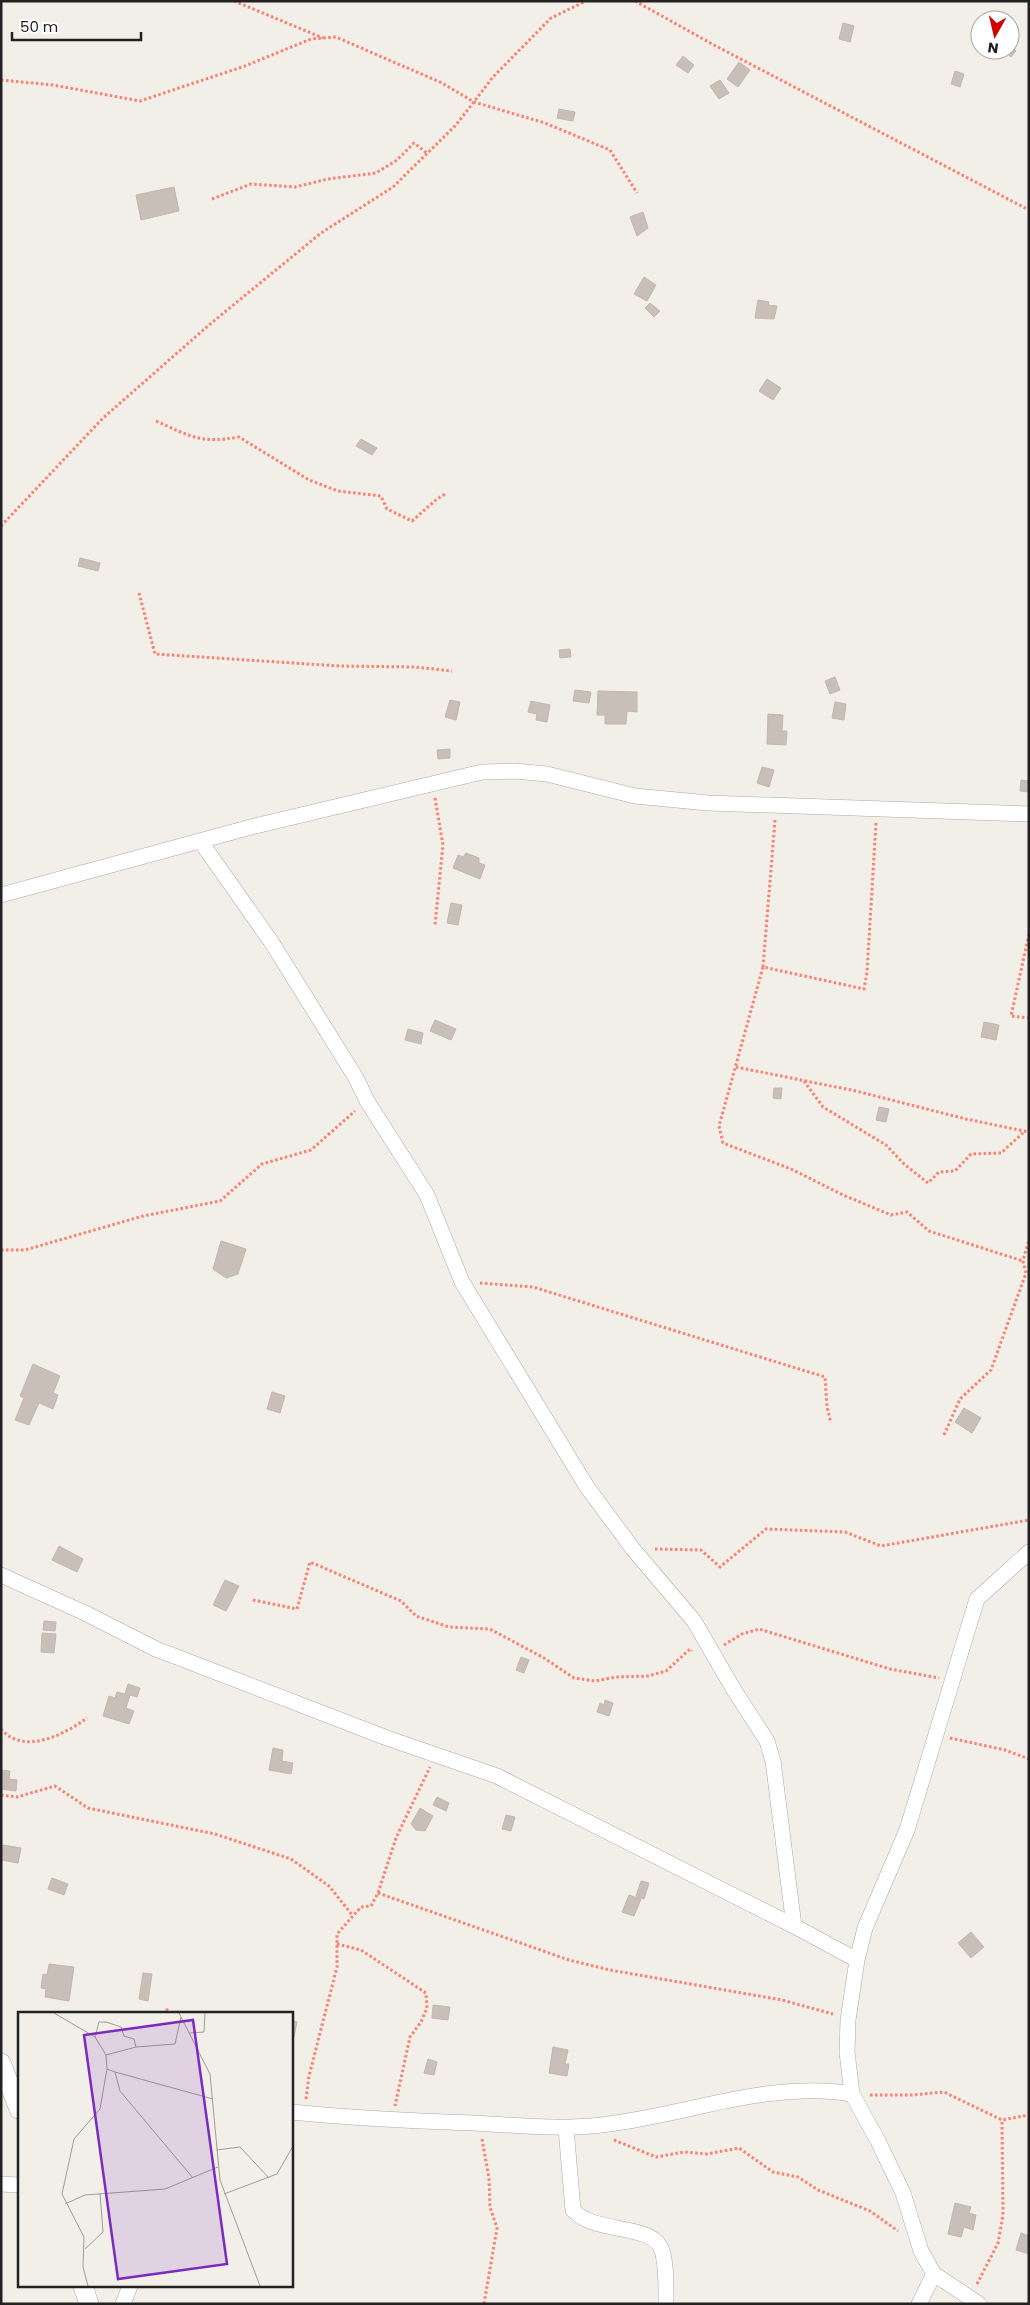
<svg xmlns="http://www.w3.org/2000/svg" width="1030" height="2305" viewBox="0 0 1030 2305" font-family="Poppins,sans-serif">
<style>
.building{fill:#c7bfb8;stroke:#c4b6ab}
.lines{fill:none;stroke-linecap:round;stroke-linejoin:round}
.minor-casing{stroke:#a9a9a9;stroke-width:16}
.tertiary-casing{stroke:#a9a9a9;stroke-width:20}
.path{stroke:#fa8072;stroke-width:3;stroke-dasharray:2.5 2.5;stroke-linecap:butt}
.minor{stroke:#fff;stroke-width:15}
.tertiary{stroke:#fff;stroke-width:19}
.inset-road{fill:none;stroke:#9f9d99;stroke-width:1}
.view{fill:#7b2cbf;fill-opacity:0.15;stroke:#7b2cbf;stroke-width:2.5}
.inset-edge{fill:none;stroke:#222;stroke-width:2.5}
</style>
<rect width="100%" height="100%" fill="#f2efe9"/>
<!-- building -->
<path class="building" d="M843,23l11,3 -4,16 -11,-3z
M1010,46l6,5 -5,6 -8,-7h7z
M683,56l11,9 -6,8 -12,-8z
M739,62l11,8 -12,17 -11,-8z
M955,71l9,3 -4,13 -9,-3z
M720,80l9,13 -10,6 -9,-13z
M559,109l16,3 -2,9 -16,-3z
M174,187l5,24 -38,9 -5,-25z
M643,212l5,16 -11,8 -7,-19z
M644,277l12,8 -9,16 -13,-7z
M758,300l11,2 -1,3 9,1 -3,13 -19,-1z
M650,303l10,8 -6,6 -9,-9z
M767,379l14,9 -8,12 -14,-9z
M361,439l16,9 -5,7 -16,-9z
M80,558l20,5 -2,8 -20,-5z
M570,649l1,8 -11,1 -1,-8z
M835,677l5,13 -10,4 -5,-13z
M575,690l16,2 -2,11 -16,-2z
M598,691l39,1v20l-10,-1 -1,13h-21v-9h-8z
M450,700l10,2 -4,18 -11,-3z
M531,701l19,4 -3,17 -11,-2 1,-6 -9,-2z
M835,702l11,2 -2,16 -12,-2z
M768,714l15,1 -1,16h5l-1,14 -19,-1z
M450,749v9l-12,1 -1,-9z
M762,767l12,3 -5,17 -12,-4z
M1021,780l8,1 -1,11 -8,-1z
M466,853l13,5v5l6,2 -5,14 -27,-11 5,-13 5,2z
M451,903l11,2 -4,20 -11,-2z
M435,1020l21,9 -5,11 -21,-9z
M984,1022l15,3 -3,15 -15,-3z
M408,1029l15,4 -2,11 -16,-4z
M774,1088h8l-1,11 -8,-1z
M879,1107l10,2 -3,13 -10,-2z
M221,1241l25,8 -8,25 -12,4 -13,-9z
M33,1364l27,12 -7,17 5,2 -5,14 -14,-6 -10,22 -14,-5 9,-22 -4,-2z
M272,1392l13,4 -5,17 -13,-4z
M964,1408l17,10 -9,15 -17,-11z
M59,1546l24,13 -6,13 -25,-12z
M225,1580l14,6 -13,25 -13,-6z
M44,1621l12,1 -1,9 -12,-1z
M42,1633l14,1 -2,19 -13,-1z
M521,1657l8,3 -5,13 -8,-3z
M128,1684l12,4 -3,9 -7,-2 -4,13 8,3 -5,13 -26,-8 6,-20 6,2 2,-6 8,2z
M605,1700l8,3 -4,13 -12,-4 3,-9 4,2z
M273,1748l10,2 -1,11 11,2 -2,11 -22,-4z
M1,1770l9,1 -1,8 8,1 -1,11 -15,-2z
M437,1797l12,6 -3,8 -13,-6z
M420,1808l13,8 -8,15 -9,-1 -5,-6z
M506,1815l9,2 -4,14 -9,-2z
M3,1845l18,3 -3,15 -17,-3z
M52,1878l16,6 -4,11 -16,-6z
M641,1881l8,2 -5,16 -8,-3z
M629,1895l12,4 -7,17 -12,-4z
M971,1932l13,15 -13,11 -13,-15z
M49,1964l25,3 -5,34 -24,-4 1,-8 -5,-1 2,-14 4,1z
M143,1973l9,1 -4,27 -9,-2z
M433,2005l17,2 -2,13 -16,-2z
M291,2020l6,2 -3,15 -3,-1z
M553,2047l15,3 -3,14h4l-2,12 -18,-3z
M428,2059l9,3 -3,13 -10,-2z
M955,2203l16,4 -2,6 7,2 -3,15 -9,-3 -3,10 -13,-3z
M1021,2233l8,3v18l-13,-4z"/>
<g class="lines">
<defs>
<path id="minor" d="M201,842l71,101 84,135 11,23 60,94 35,87 125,205 46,62 61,72 40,69 33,51 6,20 21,165 63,34 -9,60 -1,32 5,42 26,47 25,52 18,58 13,23 45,30
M1,895l250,-68 231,-55 33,-1 32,3 88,22 73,7 321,11
M1,1575l84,38 71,36 231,89 110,38 297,150
M857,1960l8,-32 42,-98 70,-231 52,-47
M291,2112c60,6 121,9 182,11 43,2 85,7 128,2 84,-9 165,-45 251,-31
M566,2128l7,82c19,23 74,14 87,36 7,13 6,43 6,58
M1,2184l18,1
M123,2304l7,-18
M919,2304l15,-30"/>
<path id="tertiary" d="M1,2063l18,46
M83,2286l6,18"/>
</defs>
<!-- minor casing -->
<use href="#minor" class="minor-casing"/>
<!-- tertiary casing -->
<use href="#tertiary" class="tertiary-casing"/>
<!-- path -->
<path class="path" d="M234,1l89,37
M635,1l79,44 315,165
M1,80l52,5 87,16 105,-35 66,-27 25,-2 106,46 32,19 71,21 65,27 27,43
M212,199l39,-15 44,3 33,-8 48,-6 21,-13 17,-17 13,10
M156,421c34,15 44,23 83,16l70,43 29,11 43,5 6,13 25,12 25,-22 10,-6
M1,526l102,-108 106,-93 112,-92 72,-46 63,-62 37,-48 58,-59 35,-17
M139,593l16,61 184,12 75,1 38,4
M435,798l8,47 -8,80
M876,823l-9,149 -3,17 -101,-22 -44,159 4,17 68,26 52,26 48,20 16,-3 22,19 94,30
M1029,934l-18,82 18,2
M763,967l12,-147
M736,1067l120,24 110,28 63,13
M804,1081l19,26 63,38 18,19 24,19 11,-11 16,-1 16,-17 30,-1 24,-22
M1,1250h24l118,-34 77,-15 42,-37 49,-14 44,-39
M480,1283l53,4 292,90 2,30 4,16
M944,1435l16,-36 31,-29 35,-97 -3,-12 6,-22
M655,1549l46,1 19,17 46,-38 79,3 36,14 148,-26
M253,1600l44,9 13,-47 91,39 15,15 33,11 41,2 54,29 30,20 21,3 21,-4 32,-1 18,-5 24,-22 2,2
M724,1645l18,-11 17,-5 131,40 49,9
M1,1729c23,27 64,5 86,-11
M950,1738l55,12 24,9
M1,1795l16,2 38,-11 33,22 127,26 76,25 38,27 24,30
M378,1893l191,67 41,10 172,30 51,14
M337,1944l24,6 65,43 1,15 -6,14 -11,15 -15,69
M166,2009l6,5
M870,2095h42l32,-3 58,28 27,-5
M306,2099l3,-23 28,-109v-33l24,-27 10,-1 7,-13 18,-55 34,-71
M482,2139l7,39 1,29 7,21 -13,76
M614,2140l42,17 28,-5 23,2 32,-6 34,24 25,5 20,13 52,21 28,20
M977,2284l21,-41 5,-28 -1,-95"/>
<!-- minor -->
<use href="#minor" class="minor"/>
<!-- tertiary -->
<use href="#tertiary" class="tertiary"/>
</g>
<!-- overview -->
<g transform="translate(18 2012)">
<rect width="275" height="275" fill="#f2efe9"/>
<path class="inset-road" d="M36,1l41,24 11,18 1,14 8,3 5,19 73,87M161,1l31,61 10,106 40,106M172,21l14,-1 1,-19M77,25l4,-15h7l15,5 3,9 10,3 2,8M88,43l30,-8 39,-3 6,-27M97,60l98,27M198,138l24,-3 29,31M206,182l53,-20 16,-28M47,192l20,-9 80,-6 53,-22M67,237l18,-17 -3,-39M70,274l-5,-19 1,-30 -22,-43 12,-55 26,-30 7,-40"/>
<path class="view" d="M175,8l34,244 -109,15 -34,-244z"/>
<rect width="275" height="275" class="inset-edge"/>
</g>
<!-- border -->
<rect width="1030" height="2305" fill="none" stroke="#222222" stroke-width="5"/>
<!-- north arrow -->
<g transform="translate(995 35) rotate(188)"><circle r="24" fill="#ffffff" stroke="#a7a7a7"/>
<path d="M0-4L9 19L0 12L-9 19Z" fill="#d40000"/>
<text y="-8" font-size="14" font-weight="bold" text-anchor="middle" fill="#222222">N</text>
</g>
<!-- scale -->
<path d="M12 32v8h129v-8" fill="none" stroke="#222222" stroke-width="2.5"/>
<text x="20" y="32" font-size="15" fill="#222222" stroke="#ffffff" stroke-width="4" paint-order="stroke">50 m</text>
</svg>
